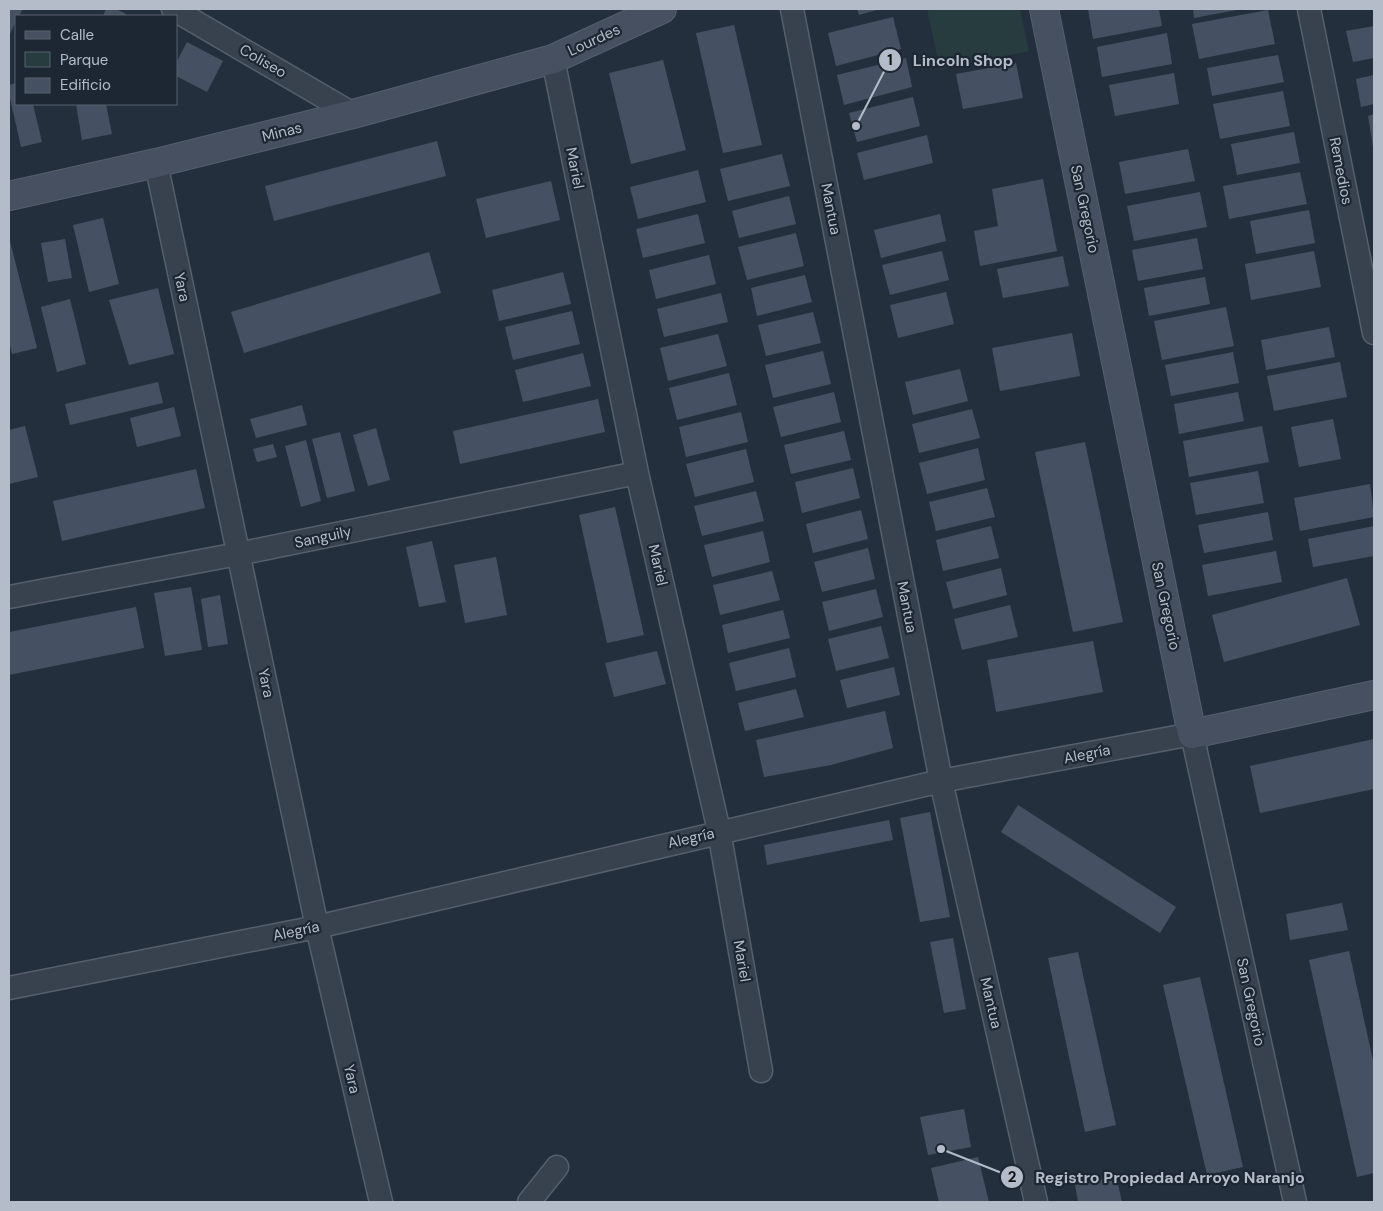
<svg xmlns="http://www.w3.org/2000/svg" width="1383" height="1211" viewBox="0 0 1383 1211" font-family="'DM Sans',sans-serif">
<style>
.green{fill:#263c3f}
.building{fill:#455162}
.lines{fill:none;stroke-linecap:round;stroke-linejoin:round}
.street-casing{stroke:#565f6c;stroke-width:25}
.secondary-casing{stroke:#565f6c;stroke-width:30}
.street{stroke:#38414e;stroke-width:22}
.secondary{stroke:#465061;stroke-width:28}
.labels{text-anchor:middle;stroke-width:4.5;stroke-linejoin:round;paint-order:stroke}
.street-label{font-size:15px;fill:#b4bcc9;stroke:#1d2633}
.leader{fill:none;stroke:#b4bcc9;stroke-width:2}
.callout-dot{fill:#b4bcc9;stroke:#1d2633;stroke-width:2}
.mark-label{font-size:15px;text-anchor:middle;font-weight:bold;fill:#111}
.callout-label{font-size:16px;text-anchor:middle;font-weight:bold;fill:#b4bcc9;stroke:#1d2633;stroke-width:4.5;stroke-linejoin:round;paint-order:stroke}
</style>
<rect width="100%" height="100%" fill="#242f3e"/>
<!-- green -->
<path class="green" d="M927,9h93l9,42 -89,19z"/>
<!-- building -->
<path class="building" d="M9,9h14l-4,7h-3v5l-7,15z
M106,9h10l10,5 -1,2h-22z
M857,9h23l-21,6z
M1088,9h71l3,17 -69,13z
M1193,9h44v1l-43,8z
M1268,10l7,34 -76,15 -7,-35z
M893,17l8,32 -65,17 -8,-33z
M734,25l28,120 -39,8 -27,-120z
M1374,26v32l-21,4 -7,-31z
M1167,33l5,31 -70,13 -5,-30z
M187,42l36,19 -16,31 -31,-16v-13z
M1278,55l6,27 -72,14 -5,-28z
M906,58l6,29 -68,18 -7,-30z
M663,60l23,90 -55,14 -22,-91z
M1016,63l7,35 -60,11 -7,-35z
M1174,73l5,31 -64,12 -6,-31z
M1374,75v29l-13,3 -5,-28z
M16,83v21h17l9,38 -21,5 -12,-53v-9z
M1283,91l7,35 -70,13 -7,-35z
M913,97l7,29 -63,16 -8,-29z
M76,104h30l6,30 -30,6z
M1374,114v33h-1l-5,-31z
M1294,132l6,31 -63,12 -6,-31z
M927,135l6,28 -69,17 -7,-27z
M437,141l9,35 -172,45 -9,-35z
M1188,149l7,32 -70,13 -6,-32z
M782,154l8,32 -62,15 -8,-32z
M698,170l8,32 -68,17 -8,-32z
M1300,172l7,32 -78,15 -6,-33z
M1043,179l14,72 -77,15 -6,-35 24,-5 -6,-37z
M551,181l9,39 -74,18 -10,-39z
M1200,192l7,35 -73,14 -7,-35z
M789,196l7,28 -57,14 -7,-27z
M1309,210l6,33 -59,11 -6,-33z
M698,214l7,29 -62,15 -7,-29z
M940,214l6,27 -65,17 -7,-28z
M103,218l16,66 -30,8 -16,-67z
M796,233l8,33 -57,14 -9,-33z
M9,237l28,111 -25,6 -3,-13z
M1197,238l6,31 -65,12 -6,-31z
M65,239l7,39 -24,4 -7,-39z
M942,251l7,29 -59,15 -8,-30z
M1314,251l7,36 -70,13 -6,-36z
M429,252l12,41 -197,60 -13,-41z
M709,255l7,29 -60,15 -7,-29z
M1063,256l6,30 -66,12 -6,-29z
M563,272l8,32 -72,17 -7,-31z
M805,275l7,27 -55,14 -6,-28z
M1205,277l5,27 -61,12 -5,-28z
M158,288l16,66 -45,11 -20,-65z
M946,292l8,32 -56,14 -8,-33z
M721,293l7,29 -64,15 -7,-28z
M70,299l16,65 -29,8 -16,-65z
M1226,307l8,39 -72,14 -8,-39z
M572,311l8,33 -67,16 -8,-33z
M813,312l8,31 -55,13 -8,-31z
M1329,327l6,30 -69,13 -5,-30z
M1072,333l8,43 -80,15 -8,-43z
M718,334l9,32 -59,15 -8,-33z
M823,351l8,33 -58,14 -8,-33z
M1233,352l6,31 -68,13 -6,-31z
M583,353l8,33 -68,16 -8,-32z
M1340,362l7,35 -73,14 -7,-35z
M960,369l8,32 -55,14 -8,-33z
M729,373l8,32 -60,15 -8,-32z
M158,382l5,21 -93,22 -5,-21z
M834,392l7,30 -60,15 -8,-30z
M1238,392l6,29 -65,13 -5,-30z
M598,399l7,33 -145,32 -7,-33z
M302,405l5,20 -51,13 -6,-19z
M174,407l7,29 -44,11 -7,-29z
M972,409l8,29 -61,15 -7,-29z
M741,412l7,30 -62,15 -7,-30z
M1333,419l8,40 -42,8 -8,-40z
M25,426l13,51 -29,7v-54z
M1262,426l7,36 -80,15 -6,-36z
M376,428l14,52 -22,6 -15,-51z
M844,431l7,29 -60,14 -7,-29z
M340,432l15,59 -28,7 -15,-59z
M306,440l15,61 -20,6 -16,-61z
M1085,442l38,180 -50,10 -38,-180z
M273,444l4,13 -20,5 -4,-13z
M978,448l7,32 -58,14 -8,-31z
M746,449l8,33 -59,15 -9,-33z
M853,468l7,30 -58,15 -7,-31z
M196,469l9,39 -143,33 -9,-40z
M1258,471l6,32 -68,12 -6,-32z
M1370,484l4,33 -74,14 -6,-33z
M987,488l8,29 -59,14 -7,-29z
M756,491l8,30 -62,15 -8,-30z
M615,507l29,128 -37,8 -28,-128z
M861,510l7,29 -55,14 -7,-29z
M1268,512l5,28 -69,13 -6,-28z
M991,526l8,32 -56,13 -7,-31z
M1374,526v30l-61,11 -5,-28z
M763,531l7,31 -58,15 -8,-32z
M432,541l14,61 -27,5 -13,-60z
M868,548l7,31 -53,13 -8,-30z
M1276,551l6,31 -74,14 -6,-31z
M496,557l11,58 -42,8 -11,-58z
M1001,568l6,27 -54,14 -7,-27z
M772,571l8,29 -60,15 -7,-30z
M1347,578l13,47 -136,37 -12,-47z
M191,587l11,63 -37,6 -11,-63z
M876,589l7,28 -54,14 -7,-29z
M220,595l8,49 -20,3 -7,-48z
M1010,605l8,32 -56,13 -8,-31z
M136,607l8,41 -135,27v-43z
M783,610l7,28 -62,15 -6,-28z
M881,626l8,32 -53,13 -8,-32z
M1093,641l10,51 -107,20 -9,-52z
M789,648l7,29 -60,14 -7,-28z
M657,651l9,33 -52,13 -9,-34z
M894,667l6,28 -53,13 -7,-28z
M796,689l8,28 -59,14 -7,-28z
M885,711l8,37 -62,17 -67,12 -8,-37z
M1374,739v50l-114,24 -10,-47z
M1018,805l158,102 -16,26 -159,-101z
M930,812l20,105 -30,5 -20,-104z
M889,820l4,20 -126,25 -3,-20z
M1342,903l6,27 -58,10 -4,-26z
M953,938l13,71 -22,4 -14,-71z
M1349,951l25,114v108l-17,4 -48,-217z
M1078,952l38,173 -31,7 -37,-174z
M1200,977l43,190 -36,8 -44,-190z
M964,1109l7,38 -43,8 -8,-38z
M978,1157l11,45h-50l-8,-34z
M1116,1176l6,26h-44l-3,-17z"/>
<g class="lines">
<defs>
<path id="street" d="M173,9l180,105
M792,9l149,772 95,421
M1309,9l65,324
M553,59l84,414 82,358 42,240
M156,163l161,764 64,275
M9,597l229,-43 399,-81
M9,988l308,-61 624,-146 251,-47 103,468
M529,1202l28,-35"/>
<path id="secondary" d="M1044,9l148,725 182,-39
M9,196l147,-33 197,-49 200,-55 109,-50"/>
</defs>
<!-- street casing -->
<use href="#street" class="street-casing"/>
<!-- secondary casing -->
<use href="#secondary" class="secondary-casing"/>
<!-- street -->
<use href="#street" class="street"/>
<!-- secondary -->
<use href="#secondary" class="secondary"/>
</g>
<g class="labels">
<!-- street labels -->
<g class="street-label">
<text transform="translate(594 40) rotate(-25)" y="5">Lourdes</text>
<text transform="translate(263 61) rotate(30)" y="5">Coliseo</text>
<text transform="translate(282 132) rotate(-14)" y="5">Minas</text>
<text transform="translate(575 168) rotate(79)" y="5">Mariel</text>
<text transform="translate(1341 171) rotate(79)" y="5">Remedios</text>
<text transform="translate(831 209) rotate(79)" y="5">Mantua</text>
<text transform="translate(1085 209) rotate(78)" y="5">San Gregorio</text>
<text transform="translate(182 287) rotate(78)" y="5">Yara</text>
<text transform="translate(323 537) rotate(-12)" y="5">Sanguily</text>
<text transform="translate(658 565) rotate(77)" y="5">Mariel</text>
<text transform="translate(1166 606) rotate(78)" y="5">San Gregorio</text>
<text transform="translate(907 607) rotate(79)" y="5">Mantua</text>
<text transform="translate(266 683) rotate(78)" y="5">Yara</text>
<text transform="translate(1087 754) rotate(-11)" y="5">Alegría</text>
<text transform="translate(691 838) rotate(-13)" y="5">Alegría</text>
<text transform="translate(296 931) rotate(-12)" y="5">Alegría</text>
<text transform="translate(742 961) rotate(80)" y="5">Mariel</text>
<text transform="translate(1251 1002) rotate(78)" y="5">San Gregorio</text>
<text transform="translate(991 1003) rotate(77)" y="5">Mantua</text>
<text transform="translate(352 1079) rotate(77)" y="5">Yara</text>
</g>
</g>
<!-- callouts -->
<path class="leader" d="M856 126L890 60M941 1149L1012 1177"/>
<g class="callout-dot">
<circle cx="856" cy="126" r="5"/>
<circle cx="941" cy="1149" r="5"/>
<circle cx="890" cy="60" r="12"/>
<circle cx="1012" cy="1177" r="12"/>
</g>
<g class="mark-label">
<text x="890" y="65">1</text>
<text x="1012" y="1182">2</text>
</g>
<g class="callout-label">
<text x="963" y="66">Lincoln Shop</text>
<text x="1170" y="1183">Registro Propiedad Arroyo Naranjo</text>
</g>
<!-- border -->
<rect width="1383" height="1211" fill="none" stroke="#b4bcc9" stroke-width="20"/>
<!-- legend -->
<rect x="15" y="15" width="162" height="90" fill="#1d2633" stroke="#59626f"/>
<rect x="25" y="31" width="25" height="8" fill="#465061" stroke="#59626f"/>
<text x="60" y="40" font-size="15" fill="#b4bcc9">Calle</text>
<rect x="25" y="52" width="25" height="15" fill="#263c3f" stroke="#59626f"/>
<text x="60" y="65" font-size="15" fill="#b4bcc9">Parque</text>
<rect x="25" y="78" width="25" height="15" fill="#455162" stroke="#59626f"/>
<text x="60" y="90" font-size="15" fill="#b4bcc9">Edificio</text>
</svg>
